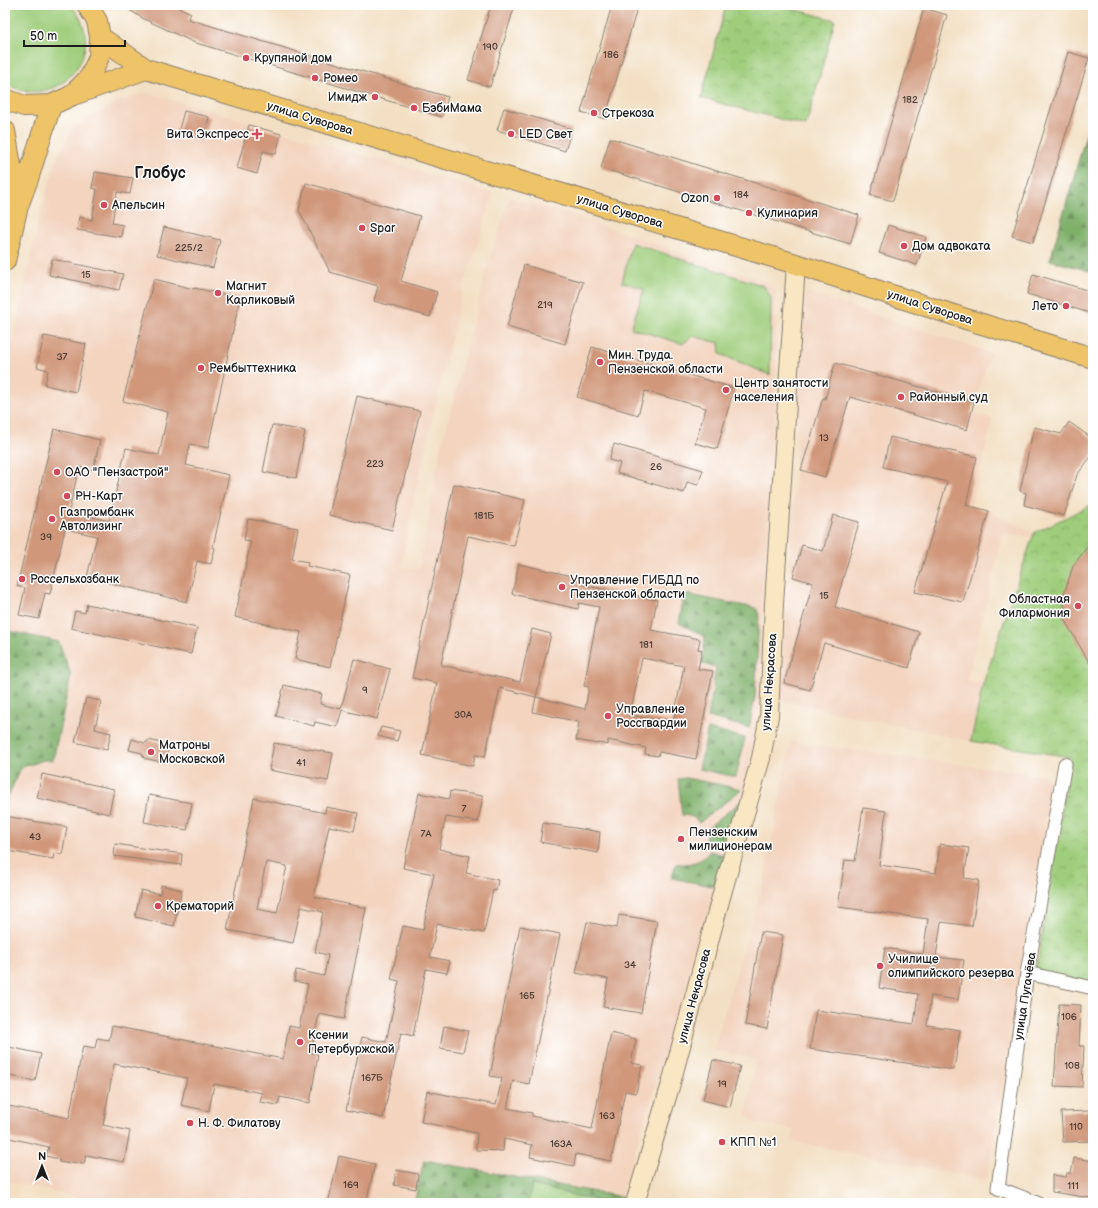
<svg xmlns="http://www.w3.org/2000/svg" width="1098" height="1208" viewBox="0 0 1098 1208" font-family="'Balsamiq Sans',sans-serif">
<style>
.built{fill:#f3d4bf}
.grass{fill:#9fcd7b;stroke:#5e744c}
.forest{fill:url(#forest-firs);stroke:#4e6644}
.park{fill:url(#park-crowns);stroke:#5e744c}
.building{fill:#d0977a;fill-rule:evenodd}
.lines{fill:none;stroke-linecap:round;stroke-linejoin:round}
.minor-casing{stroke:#887e70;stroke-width:15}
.secondary-casing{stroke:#887e70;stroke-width:20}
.primary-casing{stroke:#887e70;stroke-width:22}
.minor{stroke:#fff;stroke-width:13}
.secondary{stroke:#f9e7c3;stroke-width:18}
.primary{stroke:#efc469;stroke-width:20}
.poi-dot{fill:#d1495b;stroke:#fff;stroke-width:1.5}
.labels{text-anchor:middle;stroke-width:3;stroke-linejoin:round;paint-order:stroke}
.number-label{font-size:10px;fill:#493b34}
.poi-label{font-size:12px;fill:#1c1c1c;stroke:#fff;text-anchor:start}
.street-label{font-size:12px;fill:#1c1c1c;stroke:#fff}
.district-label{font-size:16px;font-weight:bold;fill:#1c1c1c;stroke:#fff}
</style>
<defs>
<pattern id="forest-firs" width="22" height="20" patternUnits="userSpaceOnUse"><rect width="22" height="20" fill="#7fb06b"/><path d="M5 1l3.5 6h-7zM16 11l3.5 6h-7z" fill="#678e57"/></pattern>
<pattern id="park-crowns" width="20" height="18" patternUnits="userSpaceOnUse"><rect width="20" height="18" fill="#9fcd7b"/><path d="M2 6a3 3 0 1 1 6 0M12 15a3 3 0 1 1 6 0" fill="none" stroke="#88af6a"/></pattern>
</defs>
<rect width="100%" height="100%" fill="#fff"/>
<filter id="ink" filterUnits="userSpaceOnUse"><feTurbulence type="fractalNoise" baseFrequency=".025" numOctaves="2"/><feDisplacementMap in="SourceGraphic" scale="8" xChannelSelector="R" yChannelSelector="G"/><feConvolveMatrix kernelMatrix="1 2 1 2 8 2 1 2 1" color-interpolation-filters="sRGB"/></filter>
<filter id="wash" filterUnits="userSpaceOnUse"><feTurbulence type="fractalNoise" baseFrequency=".012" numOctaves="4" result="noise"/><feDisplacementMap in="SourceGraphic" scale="16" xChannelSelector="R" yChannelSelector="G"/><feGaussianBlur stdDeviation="0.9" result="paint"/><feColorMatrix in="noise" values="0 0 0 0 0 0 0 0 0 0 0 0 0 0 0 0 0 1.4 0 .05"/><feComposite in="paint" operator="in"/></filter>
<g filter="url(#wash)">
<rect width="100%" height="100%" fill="#f3e0c4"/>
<!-- built -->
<path class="built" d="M145,92l349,101 -32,99 -49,209 -12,66 18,2 22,-121 48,-188 21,-63 73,22 186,64 7,9v84l-4,101 -9,119 -3,103 -15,99 -126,405h-518l-96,-22v-387h4l11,-26 24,-8 15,-118 -54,-12v-254l35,-162 17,-56 16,-30 38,-23z
M805,292l186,61 -20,60 22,6 -22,87 18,5 43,21 -1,5 -28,-4 -36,147 16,4 -12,57 -192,-41 14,-190z
M791,742l252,33 9,9 -65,396 -196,-39 3,-11 -40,-8 -8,-9 10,-54 -43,-9 51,-169z"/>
<!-- grass -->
<path class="grass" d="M5,5h65c42,40 -9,111 -65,78z
M632,243l132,43 7,12 -1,77 -50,-21 -1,-11 -27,-7 -9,8 -52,-16 13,-39 -22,-7z"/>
<!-- forest -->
<path class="forest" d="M1093,110v162l-43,-12z
M684,594l72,14 3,7 -4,82 -6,31 -41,-11 8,-50 -14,-3 3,-27 -26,-14z
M5,630l54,12 12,33 -18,85h-9l-24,8 -11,27 -4,-1z
M708,729l37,9 -9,39 -37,-8z
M686,778l56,11 -43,34c-4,-7 -10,-7 -17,-8l-4,-36z
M745,798l-15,48 -25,-6 2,-5 -2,-5z
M710,851l17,5 -10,31 -46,-9 5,-14c13,1 27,-2 34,-13z
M424,1160l198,37 -3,6h-13l-73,-18 -5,18h-114z"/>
<!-- park -->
<path class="park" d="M726,5h52l57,15 -29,106 -105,-28z
M1093,504v480l-57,-13 34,-214 -99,-16 12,-57 51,-151z
M532,1185l74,18h-78z"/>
<g id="blocks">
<!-- building -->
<path class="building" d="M121,5h53l17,8 -3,6 260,78 -6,20 -249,-75 -49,-23z
M491,5h24l-25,82 -22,-7z
M612,5h26l-33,114 -24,-7z
M924,8l23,7 -54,186 -23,-6z
M1068,52l21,6 -56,184 -21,-6z
M504,108l68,21 -7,22 -68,-21z
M184,111l25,6 -5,22 -26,-6z
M249,125l32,9 -5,20 -13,-3 -6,23 -20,-6z
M610,138l249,77 -9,29 -249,-76z
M95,172l38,6 -3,16 -13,-2 -5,31 11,2 -2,12 -44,-7 2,-13 13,3 5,-31 -5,-1z
M306,183l114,33 -19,65 36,11 -7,25 -56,-16 4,-15 -48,-14 -31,-62z
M888,225l38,12 -9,28 -38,-12z
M164,227l56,13 -7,28 -56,-13z
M52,259l71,15 -4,16 -70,-15z
M524,265l59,17 -18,62 -58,-17z
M1033,274l60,18v22l-66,-20z
M154,279l40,10 1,-1 45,10 -32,150 -18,-4 -4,21 43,10 -16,72 2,1 -4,16 -14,-3 -10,41 -100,-25 10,-41 -32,-7 -15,65 -5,-1 -6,26 -20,-4 6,-27 -8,-2 37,-157 46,11 -7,30 -14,-3 -10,44 40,10 17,-73 33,7 9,-43 -45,-11z
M44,336l42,8 -10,48 -31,-7 3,-15 -11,-3z
M592,347l142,41 -17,61 -22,-6 11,-35 -61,-17 -7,24 -61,-18z
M835,363l139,39 -7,28 -117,-33 -25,80 -24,-7 22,-72 2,1z
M357,396l63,15 -28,119 -63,-15z
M1069,422l24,17v15l-16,21 -13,41 -40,-11 2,-12 -6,-2 14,-64 27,7z
M272,425l33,6 -9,47 -33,-6z
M890,437l87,20 -11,48 23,6 -26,91 -48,-10 32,-110 -64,-15z
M614,444l89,26 -5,15 -11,-3 -3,11 -67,-20 3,-10 -11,-3z
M454,484l71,16 -11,46 -46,-10 -27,129 79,17 12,-53 19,5 -15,63 -36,-9 -15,69 -10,-2 -2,11 -51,-11 15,-72 -25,-5z
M833,515l26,7 -24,85 84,25 -10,36 -85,-25 -14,47 -26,-7 29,-100 -20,-6 9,-32 21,6z
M248,519l50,9 -6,31 16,3 -1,4 43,9 -20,92 -35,-8 6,-27 -66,-15 16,-76 -7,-1z
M1093,539v130l-29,-50v-25l9,-28z
M519,564l66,15 -2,6 74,15 -6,30 49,9 -2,10 4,1 -4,19 15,2 -17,88 -37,-7 -1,4 -13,-2 1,-6 -38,-8v5l-10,-2v1l-22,-4 3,-18 -46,-10 3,-15 49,12 4,-22 -5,-1 15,-79 -20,-4 -1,6 -66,-15zM642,658l42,8 -11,57 -43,-8z
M87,604l110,24 -6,26 -120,-26 4,-17 10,2z
M354,659l36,10 -13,50 -35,-9 -5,17 -22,-5 -1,4 -38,-10 8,-31 38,9 -2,10 21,5z
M86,698l15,3 -6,28 16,4 -4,17 -32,-8z
M381,727l19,4 -3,10 -19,-5z
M132,739l13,4 4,-3 20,5 -4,18 -21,-5 -2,-5 -13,-3z
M274,743l59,10 -5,28 -59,-11z
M42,774l72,15 -5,25 -72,-16z
M450,791l33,5 -5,26 -32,-5 -7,32 31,7 -4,17 32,7 -2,11 -3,-1 -9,43 -47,-9 -7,33 20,4 -3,12 -21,-4 -13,67 -12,-3 -18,85 -37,-8 16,-73 24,5 13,-61 -8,-2 12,-53 20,4 11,-56 -31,-6 16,-75 30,6z
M149,795l43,8 -5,27 -43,-8z
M254,798l71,15 1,-6 32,6 -4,18 -25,-5 -15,71 52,11 -22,111 -25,-5 -8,39 7,1 -8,49 -30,-6 -2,8 -18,-3 2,-9 -48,-9 -5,27 -28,-6 6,-27 -73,-14 -11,61 27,6 -6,31 -38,-7 -2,9 -13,-2v2l-12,-2v-3l-13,-3 3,-9 -44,-10v-13l4,-18 60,12 14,-72 12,2 2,-10 12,2 3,-14 171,33 6,-33 10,2 9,-44 -14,-3 2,-11 28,6 4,-21 -13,-3 8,-40 -22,-5 -8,36 -66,-13zM266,862l21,4 -10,47 -20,-4z
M863,808l23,3 -7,54 57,8 4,-29 29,4 -5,30 15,2 -7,46 -31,-4 -5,35 28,3 -6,40 -27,-4 -4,29 33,5 -6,40 -144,-21 6,-39 98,14 4,-30 -39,-6 6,-40 38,6 5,-35 -90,-12 7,-47 10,1z
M5,816l62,11 -5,28 -8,-2 -1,6 -45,-8 1,-6 -4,-1z
M543,823l57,9 -2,21 -58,-11z
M115,844l67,10 -1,11 -67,-9z
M161,885l21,5 -8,36 -39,-9 6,-27 19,4z
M619,915l38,6 -16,92 -38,-6 5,-28 -32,-6 11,-51 30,6z
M520,926l40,8 -31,150 -16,-3 -6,27 25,5v3l60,13 19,-96 25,6 -5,24 11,2 -6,28 -11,-2 -14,70 -35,-7 -2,12 -44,-9 2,-12 -28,-6 -1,12 -27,-1 1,-17 -56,-11 6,-31 69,14 6,-27 -12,-2z
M761,932l22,3 -16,94 -22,-4z
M1059,1004l22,1 -2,41h5l-2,41 -28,-1z
M444,1026l24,5 -5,21 -23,-4z
M5,1046l36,8 -6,27 -30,-6z
M713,1060l27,6 -10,41 -27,-7z
M1090,1111l1,30 -28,1 -2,-30z
M339,1156l36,8 -9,39h-38z
M1074,1158l19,3v34h-2v3l-39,-6v-17l14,2 1,-4h4z
M396,1170l22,4 -2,15 -22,-4z"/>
</g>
</g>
<g filter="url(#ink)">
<use href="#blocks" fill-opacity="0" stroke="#887e70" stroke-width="1"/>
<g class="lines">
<defs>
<path id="minor" d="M1027,973l66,15
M1037,1203l-39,-15 29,-215 38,-209"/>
<path id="secondary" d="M635,1203l35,-116 51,-190 40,-139 8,-42 5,-112 22,-340"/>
<path id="primary" d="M100,37l46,32 650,195 173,56 124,38
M76,94l70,-25
M5,99l19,7 27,-1 20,-9 19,-19 9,-20 1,-20 -3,-16 -10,-16
M5,131l13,75
M5,261l13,-55 10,-27 23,-74"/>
</defs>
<!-- minor casing -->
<use href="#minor" class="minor-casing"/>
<!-- secondary casing -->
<use href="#secondary" class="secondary-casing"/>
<!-- primary casing -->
<use href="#primary" class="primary-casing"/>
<!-- minor -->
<use href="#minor" class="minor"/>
<!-- secondary -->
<use href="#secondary" class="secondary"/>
<!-- primary -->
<use href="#primary" class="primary"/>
</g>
</g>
<!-- markers -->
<g class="poi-dot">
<circle cx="246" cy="58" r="4"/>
<circle cx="315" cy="78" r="4"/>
<circle cx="375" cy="97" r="4"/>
<circle cx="414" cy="108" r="4"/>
<circle cx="594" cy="113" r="4"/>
<path d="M255 128h4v4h4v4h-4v4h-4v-4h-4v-4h4z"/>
<circle cx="511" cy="134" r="4"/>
<circle cx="717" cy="198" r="4"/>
<circle cx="104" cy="205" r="4"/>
<circle cx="749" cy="213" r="4"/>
<circle cx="362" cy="228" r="4"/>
<circle cx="904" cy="246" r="4"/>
<circle cx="218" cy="293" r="4"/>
<circle cx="1066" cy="306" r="4"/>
<circle cx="600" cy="362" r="4"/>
<circle cx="201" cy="368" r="4"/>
<circle cx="726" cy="390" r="4"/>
<circle cx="901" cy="397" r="4"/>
<circle cx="57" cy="472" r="4"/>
<circle cx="67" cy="496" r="4"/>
<circle cx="52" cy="519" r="4"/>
<circle cx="22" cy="579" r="4"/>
<circle cx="562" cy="587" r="4"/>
<circle cx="1078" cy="606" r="4"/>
<circle cx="608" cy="716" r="4"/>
<circle cx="151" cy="752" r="4"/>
<circle cx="681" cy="839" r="4"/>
<circle cx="158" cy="906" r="4"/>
<circle cx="880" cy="966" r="4"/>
<circle cx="300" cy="1042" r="4"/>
<circle cx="190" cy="1123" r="4"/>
<circle cx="722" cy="1142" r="4"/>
</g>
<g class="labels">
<!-- number labels -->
<g class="number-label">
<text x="490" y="50">190</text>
<text x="611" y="58">186</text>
<text x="910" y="103">182</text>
<text x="741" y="198">184</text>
<text x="189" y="251">225/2</text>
<text x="86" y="278">15</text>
<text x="545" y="308">219</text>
<text x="62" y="360">37</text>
<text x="824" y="441">13</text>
<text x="375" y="467">223</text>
<text x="656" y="470">26</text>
<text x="484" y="519">181Б</text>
<text x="46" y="540">39</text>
<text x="824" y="599">15</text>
<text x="646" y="648">181</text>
<text x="365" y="693">9</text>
<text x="463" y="718">30А</text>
<text x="301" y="766">41</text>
<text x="464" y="812">7</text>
<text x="426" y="837">7А</text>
<text x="35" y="840">43</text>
<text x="630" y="968">34</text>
<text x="527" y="999">165</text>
<text x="1069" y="1020">106</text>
<text x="1072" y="1069">108</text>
<text x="372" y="1081">167Б</text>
<text x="722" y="1087">19</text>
<text x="607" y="1119">163</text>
<text x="1076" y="1130">110</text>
<text x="561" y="1147">163А</text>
<text x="351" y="1188">169</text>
<text x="1073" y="1189">111</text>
</g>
<!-- poi labels -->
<g class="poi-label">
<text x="254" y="62">Крупяной дом</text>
<text x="323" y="82">Ромео</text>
<text x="367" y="101" text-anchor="end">Имидж</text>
<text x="422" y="112">БэбиМама</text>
<text x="602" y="117">Стрекоза</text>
<text x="249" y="138" text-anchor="end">Вита Экспресс</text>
<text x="519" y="138">LED Свет</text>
<text x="709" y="202" text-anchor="end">Ozon</text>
<text x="112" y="209">Апельсин</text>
<text x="757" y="217">Кулинария</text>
<text x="370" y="232">Spar</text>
<text x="912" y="250">Дом адвоката</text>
<text x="226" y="290">Магнит<tspan x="226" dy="14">Карликовый</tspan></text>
<text x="1058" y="310" text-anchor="end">Лето</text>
<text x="608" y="359">Мин. Труда.<tspan x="608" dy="14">Пензенской области</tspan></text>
<text x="209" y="372">Рембыттехника</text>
<text x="734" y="387">Центр занятости<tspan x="734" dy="14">населения</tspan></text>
<text x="909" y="401">Районный суд</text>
<text x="65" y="476">ОАО "Пензастрой"</text>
<text x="75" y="500">РН-Карт</text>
<text x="60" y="516">Газпромбанк<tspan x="60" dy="14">Автолизинг</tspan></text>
<text x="30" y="583">Россельхозбанк</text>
<text x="570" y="584">Управление ГИБДД по<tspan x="570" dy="14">Пензенской области</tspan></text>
<text x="1070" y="603" text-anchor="end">Областная<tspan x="1070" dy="14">Филармония</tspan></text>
<text x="616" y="713">Управление<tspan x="616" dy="14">Россгвардии</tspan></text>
<text x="159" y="749">Матроны<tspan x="159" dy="14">Московской</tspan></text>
<text x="689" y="836">Пензенским<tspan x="689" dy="14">милиционерам</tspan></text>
<text x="166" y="910">Крематорий</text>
<text x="888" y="963">Училище<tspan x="888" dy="14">олимпийского резерва</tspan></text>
<text x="308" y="1039">Ксении<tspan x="308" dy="14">Петербуржской</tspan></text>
<text x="198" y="1127">Н. Ф. Филатову</text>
<text x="730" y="1146">КПП №1</text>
</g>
<!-- street labels -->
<g class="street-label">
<text transform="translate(310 118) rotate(17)" y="4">улица Суворова</text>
<text transform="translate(620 211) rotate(17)" y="4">улица Суворова</text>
<text transform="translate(930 307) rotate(18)" y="4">улица Суворова</text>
<text transform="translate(769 682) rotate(-86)" y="4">улица Некрасова</text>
<text transform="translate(694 996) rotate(-75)" y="4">улица Некрасова</text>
<text transform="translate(1025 996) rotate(-81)" y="4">улица Пугачёва</text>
</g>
<!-- district labels -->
<g class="district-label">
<text x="160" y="178">Глобус</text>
</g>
</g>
<!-- margin -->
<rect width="1098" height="1208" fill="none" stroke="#fff" stroke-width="20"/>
<!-- north arrow -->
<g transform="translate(42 1166)" stroke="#ffffff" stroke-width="3" paint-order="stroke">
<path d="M0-3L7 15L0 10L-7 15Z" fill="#1c1c1c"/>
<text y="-6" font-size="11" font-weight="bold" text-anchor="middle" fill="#1c1c1c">N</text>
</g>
<!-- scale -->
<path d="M24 40v6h101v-6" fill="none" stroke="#1c1c1c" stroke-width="2"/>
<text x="30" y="40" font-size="12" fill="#1c1c1c" stroke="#ffffff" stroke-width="3" paint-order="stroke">50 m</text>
</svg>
